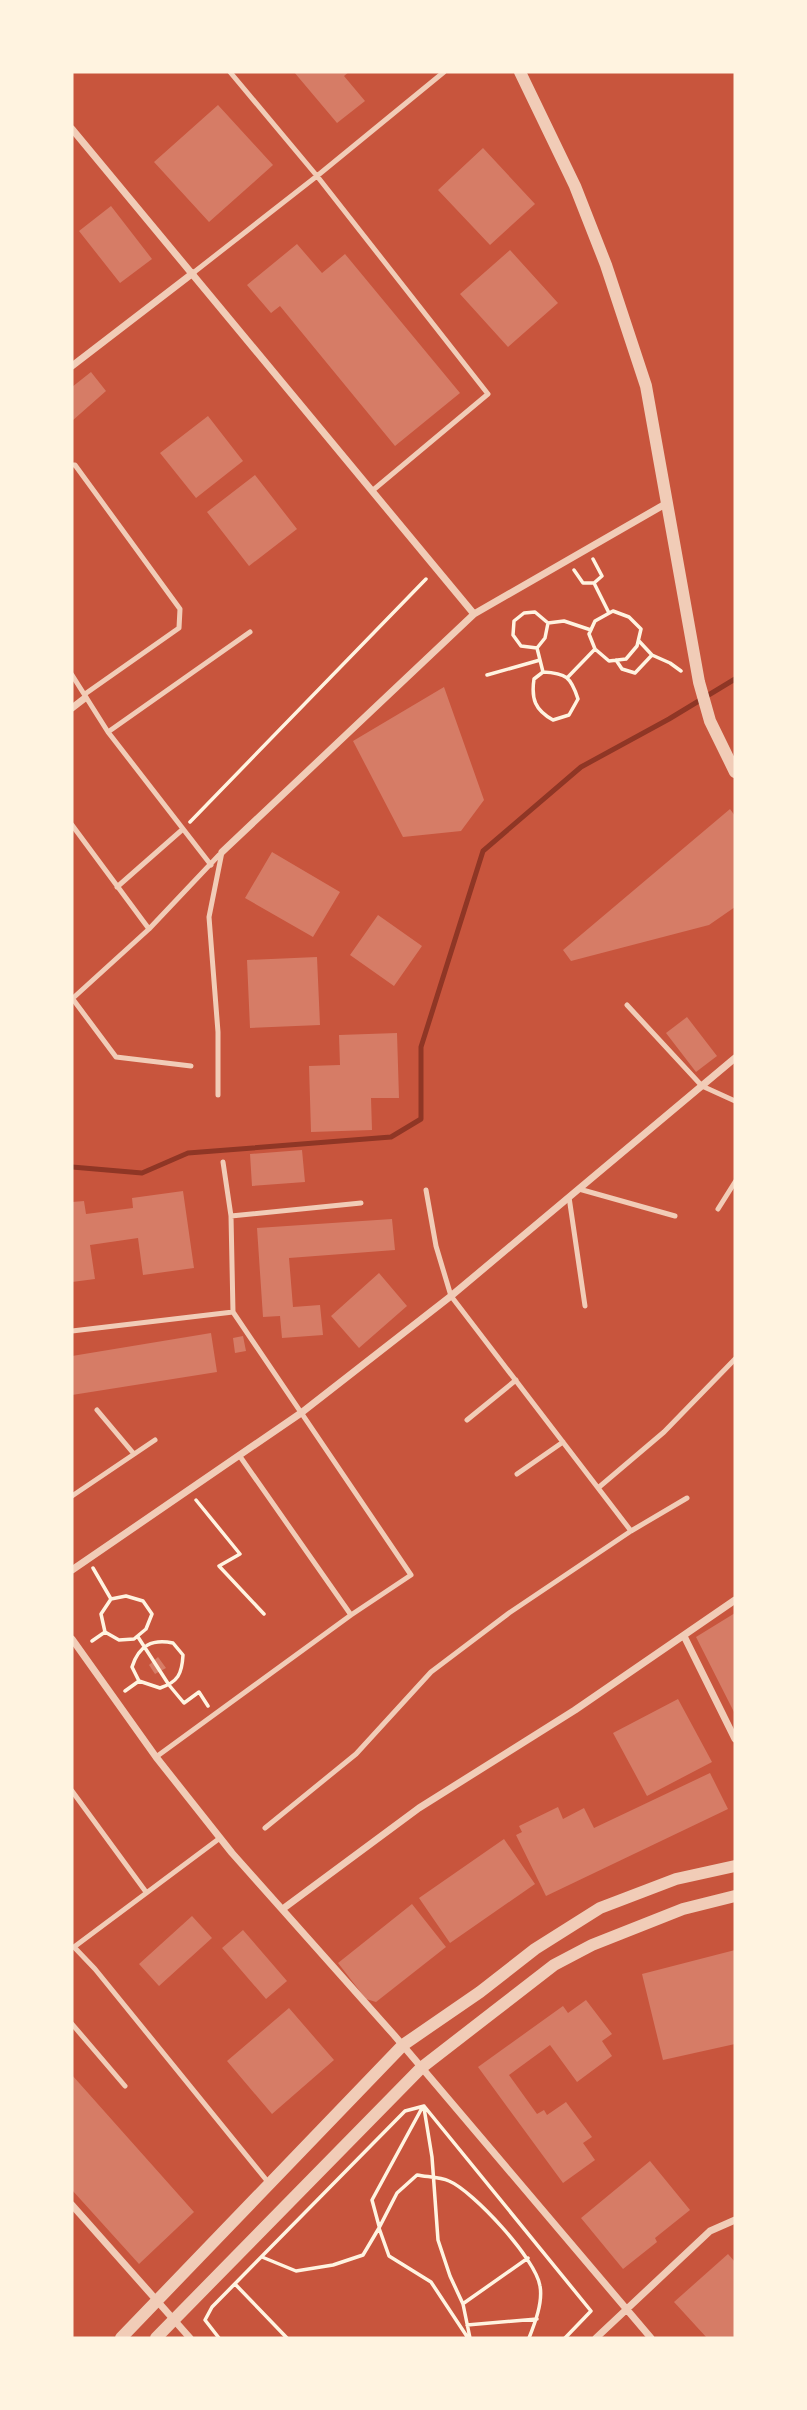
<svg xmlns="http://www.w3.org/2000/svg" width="807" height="2410" viewBox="0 0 807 2410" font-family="Quicksand,sans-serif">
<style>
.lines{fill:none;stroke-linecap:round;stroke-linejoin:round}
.stream{stroke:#8f3625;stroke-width:5}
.building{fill:#d67c66}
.path{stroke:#fff3e0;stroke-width:3.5}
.service{stroke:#f1ccb7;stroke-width:5}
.minor{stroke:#f1ccb7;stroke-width:7}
.tertiary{stroke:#f1ccb7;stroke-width:12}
</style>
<rect width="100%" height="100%" fill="#c8553d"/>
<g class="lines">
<!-- stream -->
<path class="stream" d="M72,1167l70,6 46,-20 203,-16 30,-18v-72l62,-196 98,-84 88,-48 66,-40"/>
</g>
<!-- building -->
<path class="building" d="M294,72h55l-5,4 21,25 -28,22z
M218,105l55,60 -64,57 -55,-60z
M483,148l52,56 -45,41 -52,-55z
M111,206l41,53 -32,24 -41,-52z
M297,244l25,29 23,-19 115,139 -65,53 -115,-140 -9,7 -24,-28z
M510,250l48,53 -50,44 -48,-53z
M91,372l15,19 -34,30v-34z
M208,416l35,45 -47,37 -36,-45z
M255,475l42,54 -48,37 -42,-54z
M444,687l40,113 -23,31 -58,6 -50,-96z
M730,809l5,7v91l-26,18 -138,36 -8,-11z
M272,852l68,40 -27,45 -68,-39z
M378,915l44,31 -28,40 -44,-31z
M317,957l3,68 -70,3 -3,-68z
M687,1017l30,39 -21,16 -30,-39z
M397,1033l2,65h-28l1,32 -61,2 -2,-66 31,-1 -1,-30z
M302,1150l3,32 -53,4 -2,-32z
M183,1191l11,77 -51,7 -5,-37 -48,7 5,34 -23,3v-80l12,-1 2,13 47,-6 -1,-10z
M392,1219l3,31 -106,8 4,49 27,-2 3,30 -41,3 -2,-22 -17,1 -6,-89z
M379,1273l28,33 -48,42 -28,-32z
M211,1333l6,39 -145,23v-39z
M243,1336l3,15 -11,2 -2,-15z
M735,1613v101l-39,-77z
M158,1657l8,11 -11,6 -6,-9z
M678,1699l34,63 -65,34 -34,-63z
M710,1773l18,36 -182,87 -30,-61 6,-3 -3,-6 39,-19 5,12 21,-11 10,20z
M504,1839l31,45 -85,59 -31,-45z
M412,1904l34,43 -70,55 -10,-3 -28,-36z
M192,1916l20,22 -53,48 -20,-22z
M243,1930l44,51 -21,18 -44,-51z
M735,1950v94l-72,16 -21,-86z
M586,2000l26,34 -10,7 10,15 -35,26 -27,-37 -41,30 28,39 7,-4 3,5 19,-13 26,35 -9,6 12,17 -32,23 -85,-116 85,-61 5,7z
M289,2008l45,52 -62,54 -45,-53z
M72,2075l122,137 -55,52 -67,-74z
M650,2161l40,49 -35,28 2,4 -34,27 -42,-51z
M728,2254l7,8v76h-28l-33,-36z"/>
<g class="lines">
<!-- path -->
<path class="path" d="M593,559l9,17 -8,7
M574,570l9,13h11l15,30
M548,623l16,-2 27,9
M537,648l-16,-2 -8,-11 1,-14 10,-8 11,-1 13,11 -3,15 -8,10 3,12
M652,655l18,8 11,8
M616,660l6,9 13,4 17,-18 -13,-14
M487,675l53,-15 3,12 -9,7c-3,20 1,31 19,41l16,-5 9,-16c-7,-22 -12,-26 -35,-27
M567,678l28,-29 14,12 17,-2 11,-13 4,-17 -12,-12 -16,-6 -18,10 -6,13 6,15
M190,822l236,-243
M196,1500l44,54 -21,12 45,48
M93,1568l18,31
M138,1637l31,48 15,18 15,-11 9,14
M92,1641l13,-9 -4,-18 10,-15 15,-3 17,5 9,13 -6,15 -12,10 -15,1 -14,-8
M125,1691l14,-10 -7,-14c7,-22 20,-28 41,-24l10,12c-1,19 -5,27 -23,33l-21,-7
M424,2106l167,205 -26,27
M424,2108l8,49 6,83 12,36 13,28 7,34
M379,2226l-7,-26 50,-92
M379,2228l18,-35 20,-18c10,2 23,2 32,6 24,10 87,78 91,105 3,16 -5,37 -11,52
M262,2257l34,14 37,-6 30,-10 16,-27 10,28 42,26 37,56
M235,2284l52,54
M464,2303l64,-45
M467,2325l70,-6
M219,2338l-14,-18 7,-13 193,-196 19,-5"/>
<!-- service -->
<path class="service" d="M230,72l87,104 171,218 -116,97
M193,273l124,-97 127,-104
M72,465h3l105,144 -1,19 -94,66
M72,675l36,57 103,133
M108,732l142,-100
M72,825l77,104
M117,887l66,-58
M72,998l44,59 75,9
M72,999l77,-70 70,-74
M627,1005l75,81 33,15
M218,1095v-63l-9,-115 13,-65
M223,1162l8,54
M579,1189l96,27
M426,1190l10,56 15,50 180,235
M569,1197l16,109
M718,1209l17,-27
M233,1312l-2,-96 130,-13
M72,1331l161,-19 178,263 -60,40 -195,142
M97,1410l37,44
M467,1420l49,-40
M239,1455l112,160
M517,1474l46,-32
M598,1488l66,-56 71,-73
M72,1496l83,-56
M72,1791l74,101
M265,1828l91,-74 75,-82 78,-59 122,-82 56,-33
M220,1838l-146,109 21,22 173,213
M72,2024l53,62"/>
<!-- minor -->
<path class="minor" d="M72,129l402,485
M72,366l121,-93
M72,708l13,-10
M222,852l252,-238 193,-111
M72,1570l229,-157 150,-117 284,-238
M684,1636l51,103
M72,1639l84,118 76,96 162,182 257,303
M284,1908l135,-100 156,-98 160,-110
M72,2205l118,133
M596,2338l114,-107 25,-11"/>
<!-- tertiary -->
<path class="tertiary" d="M520,72l55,114 31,79 40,121 53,296 11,39 25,51
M121,2338l282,-293 77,-53 55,-43 65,-41 76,-29 59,-13
M156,2338l265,-270 71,-55 62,-48 38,-20 91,-36 52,-13"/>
</g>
<!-- border -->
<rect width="807" height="2410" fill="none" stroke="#fff3e0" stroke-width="147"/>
</svg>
